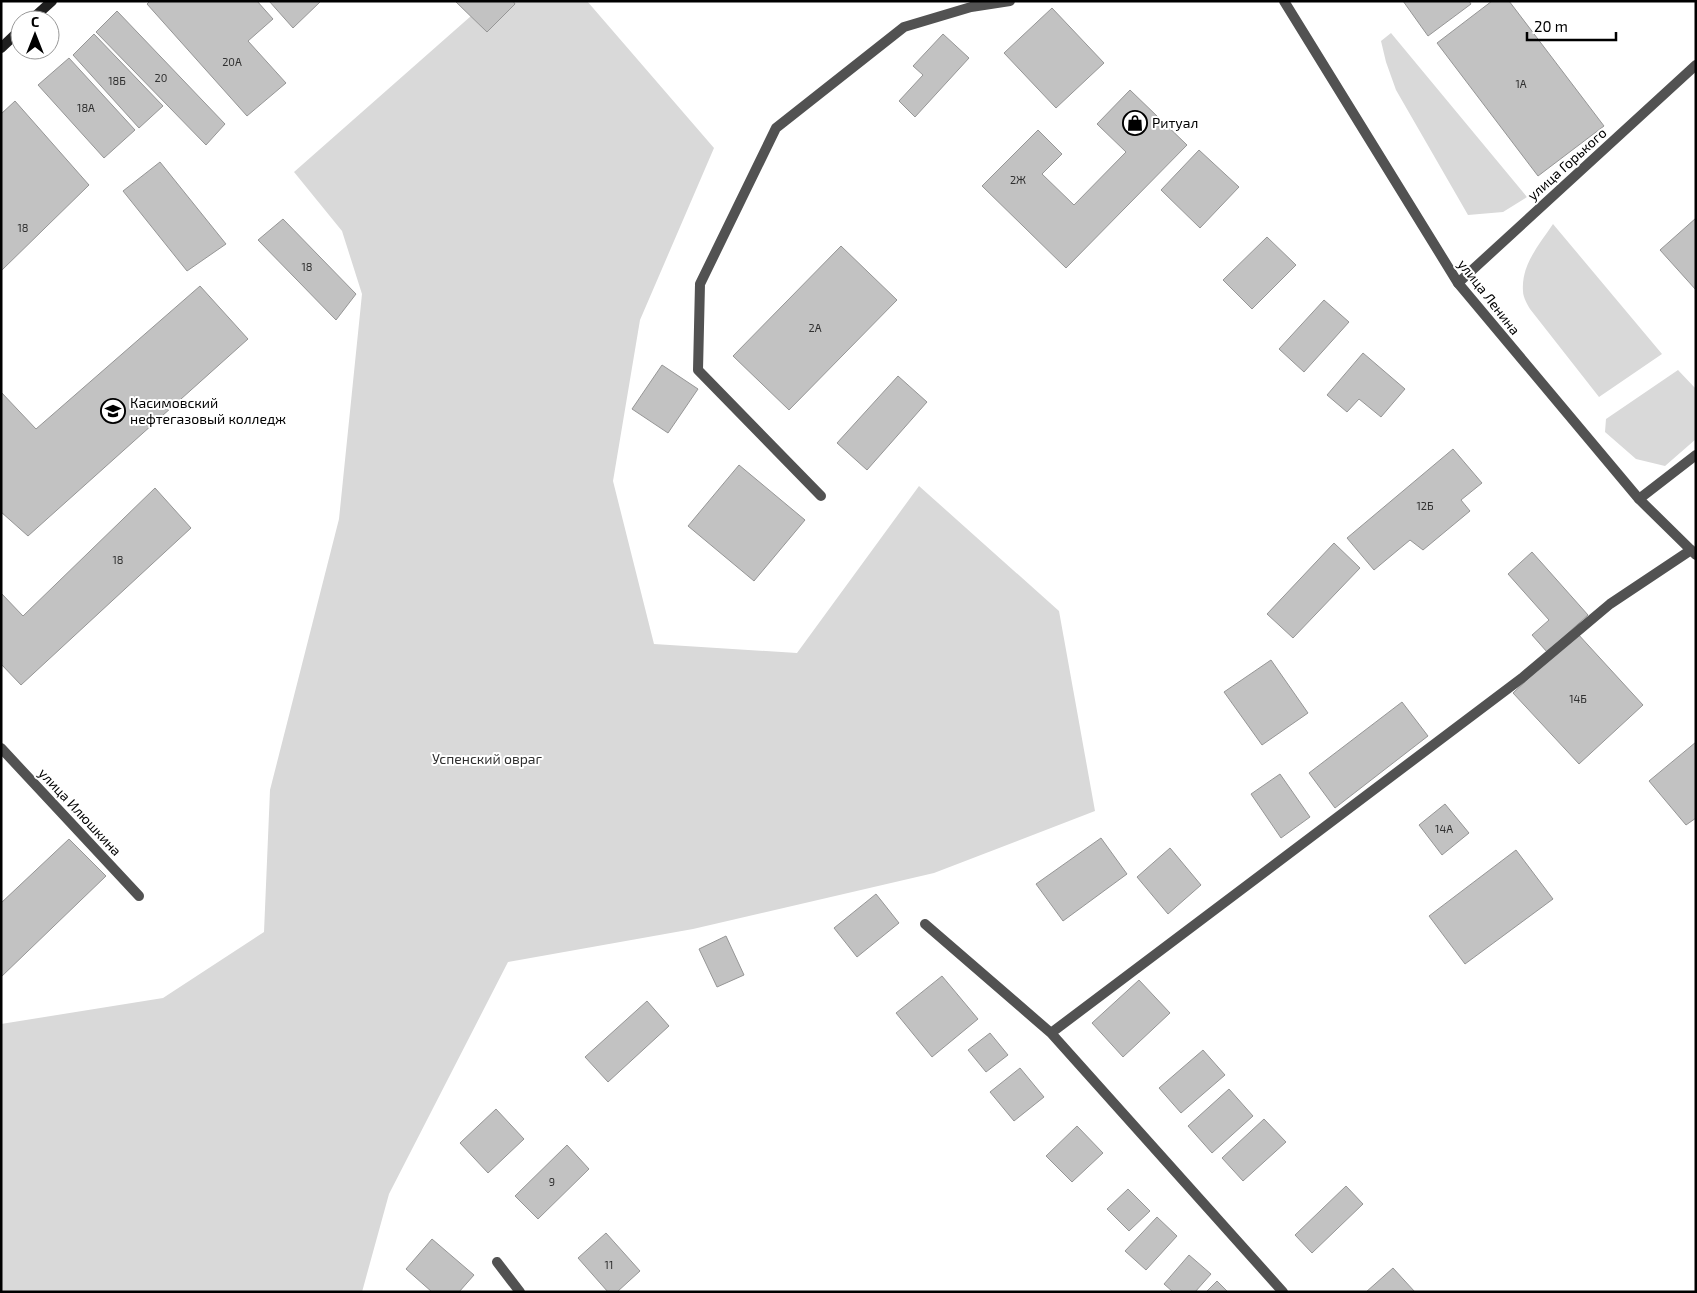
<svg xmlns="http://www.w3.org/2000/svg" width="1697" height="1293" viewBox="0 0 1697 1293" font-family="'Exo 2',sans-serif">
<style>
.green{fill:#d9d9d9}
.building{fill:#c2c2c2;stroke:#969696}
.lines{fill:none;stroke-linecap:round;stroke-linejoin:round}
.service{stroke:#525252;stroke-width:10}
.minor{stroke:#525252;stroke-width:10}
.tertiary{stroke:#525252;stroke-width:10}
.secondary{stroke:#1f1f1f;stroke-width:10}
.labels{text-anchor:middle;stroke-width:4;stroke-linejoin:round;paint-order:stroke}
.number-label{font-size:11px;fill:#303030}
.poi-label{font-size:14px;fill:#000;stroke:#fff;text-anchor:start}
.street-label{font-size:14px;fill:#000;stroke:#fff}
.park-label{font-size:14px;fill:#303030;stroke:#fff}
</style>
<rect width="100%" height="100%" fill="#fff"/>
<!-- green -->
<path class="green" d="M488,1h99l127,147 -74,172 -27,161 41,163 143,9 122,-167 140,125 36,200 -161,62 -241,56 -185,33 -119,232 -27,98h-361v-268l162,-26 101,-66 6,-142 69,-271 23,-225 -20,-63 -48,-59z
M1391,33l136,164 -24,15 -35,3 -72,-125 -10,-28 -5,-21z
M1553,224l109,130 -63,43 -69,-88c-3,-5 -7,-12 -7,-18 -2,-26 16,-46 30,-67z
M1678,370l18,19v50l-31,27 -29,-7 -31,-27 1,-13z"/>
<!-- building -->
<path class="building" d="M150,1h107l16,18 -25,22 38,42 -39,33 -100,-112z
M269,1h52l-28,27z
M455,1h58l2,3 -28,28z
M1403,1h66l2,3 -43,32z
M1492,1h17l95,125 -66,50 -101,-133z
M1052,8l52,55 -48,45 -52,-55z
M117,11l108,113 -19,21 -110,-113z
M94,34l69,72 -24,22 -66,-73z
M943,34l26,24 -54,59 -16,-16 24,-26 -10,-9z
M69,58l66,72 -31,28 -66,-73z
M1130,90l57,55 -121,123 -84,-82 56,-56 24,24 -20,20 32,31 52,-53 -29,-28z
M15,101l74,84 -88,86v-157z
M1199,150l40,37 -39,41 -39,-38z
M160,162l66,82 -39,27 -64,-80z
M1696,218v72l-36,-40z
M283,219l73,75 -20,26 -78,-80z
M1267,237l29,28 -44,44 -29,-29z
M841,246l56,54 -108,110 -56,-54z
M200,286l48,53 -220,197 -27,-24v-120l35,37z
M1324,300l25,22 -45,50 -25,-23z
M1363,353l42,36 -24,28 -22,-18 -12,13 -20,-17z
M662,365l36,24 -30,44 -36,-24z
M898,376l29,26 -60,68 -30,-27z
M1453,449l29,34 -21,17 9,11 -47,39 -13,-10 -36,30 -27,-32z
M739,465l66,55 -51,61 -66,-55z
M155,488l36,40 -170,157 -20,-21v-71l22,23z
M1334,543l26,25 -67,70 -26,-24z
M1532,552l56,63 -41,37 -15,-17 17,-15 -41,-46z
M1577,633l66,72 -64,59 -66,-71z
M1271,660l37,53 -46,32 -38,-53z
M1402,702l26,34 -93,72 -26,-35z
M1696,742v76l-10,7 -37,-44z
M1280,774l30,43 -29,21 -30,-44z
M1445,804l24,29 -27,22 -23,-30z
M1101,838l26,36 -64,47 -27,-37z
M69,839l37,37 -105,101v-74z
M1170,848l31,37 -33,29 -31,-37z
M1516,850l37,49 -88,65 -36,-48z
M876,894l23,29 -42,34 -23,-29z
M726,936l18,39 -27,12 -18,-38z
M942,976l36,43 -46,38 -36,-44z
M1139,980l31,33 -47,44 -31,-34z
M647,1001l22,25 -61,56 -23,-25z
M990,1033l18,22 -22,17 -18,-22z
M1203,1050l22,25 -44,38 -22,-25z
M1020,1068l24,29 -30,24 -24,-29z
M1229,1089l24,27 -41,37 -24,-27z
M496,1109l28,30 -36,34 -28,-30z
M1264,1119l22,23 -43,39 -21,-23z
M1077,1126l26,27 -31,29 -26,-26z
M567,1145l22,24 -51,50 -23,-23z
M1346,1186l17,18 -51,49 -17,-18z
M1128,1189l22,22 -21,20 -22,-22z
M1157,1217l20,19 -31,34 -21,-19z
M606,1233l34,38 -23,21h-9l-30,-34z
M432,1239l42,36 -15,17h-27l-26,-23z
M1189,1255l22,19 -16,18h-22l-9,-8z
M1393,1268l22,24h-49z
M1217,1281l11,11h-22z"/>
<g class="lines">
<!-- service -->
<path class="service" d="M821,496l-123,-126 2,-86 76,-156 128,-101 67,-20 39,-6
M1639,499l57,-44
M925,924l126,109 232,259
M1051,1033l471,-355 88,-74 81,-54
M497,1262l23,30"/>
<!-- minor -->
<path class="minor" d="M1458,283l238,-218
M1,748l138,148"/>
<!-- tertiary -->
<path class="tertiary" d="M1284,1l174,282 181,216 57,56"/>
<!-- secondary -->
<path class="secondary" d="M31,20l21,-19
M1,48l19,-18"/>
</g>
<!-- icons -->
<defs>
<symbol id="shop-ring" viewBox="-11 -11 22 22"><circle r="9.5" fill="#fff" stroke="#000" stroke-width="1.5"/><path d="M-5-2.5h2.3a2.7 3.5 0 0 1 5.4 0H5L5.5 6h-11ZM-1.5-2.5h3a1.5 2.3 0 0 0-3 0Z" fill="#000"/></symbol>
<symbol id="university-ring" viewBox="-11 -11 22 22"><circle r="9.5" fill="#fff" stroke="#000" stroke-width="1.5"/><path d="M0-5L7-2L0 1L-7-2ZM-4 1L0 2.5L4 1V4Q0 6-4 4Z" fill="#000"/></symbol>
</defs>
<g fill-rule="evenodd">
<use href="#shop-ring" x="1121" y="109" width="28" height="28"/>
<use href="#university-ring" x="99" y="397" width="28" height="28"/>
</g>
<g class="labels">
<!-- number labels -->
<g class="number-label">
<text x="232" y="66">20А</text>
<text x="161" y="82">20</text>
<text x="117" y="85">18Б</text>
<text x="1521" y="88">1А</text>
<text x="86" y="112">18А</text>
<text x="1018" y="184">2Ж</text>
<text x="23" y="232">18</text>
<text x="307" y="271">18</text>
<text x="815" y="332">2А</text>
<text x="1425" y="510">12Б</text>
<text x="118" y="564">18</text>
<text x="1578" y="703">14Б</text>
<text x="1444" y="833">14А</text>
<text x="552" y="1186">9</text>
<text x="609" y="1269">11</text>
</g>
<!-- poi labels -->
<g class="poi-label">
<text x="1152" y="128">Ритуал</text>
<text x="130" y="408">Касимовский<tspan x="130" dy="16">нефтегазовый колледж</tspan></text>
</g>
<!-- street labels -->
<g class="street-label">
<text transform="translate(1567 164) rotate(-42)" y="5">улица Горького</text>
<text transform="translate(1489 297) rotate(52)" y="5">улица Ленина</text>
<text transform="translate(80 812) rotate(47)" y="5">улица Илюшкина</text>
</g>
<!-- park labels -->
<g class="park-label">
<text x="487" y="764">Успенский овраг</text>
</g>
</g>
<!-- border -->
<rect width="1697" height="1293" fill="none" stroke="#000000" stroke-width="5"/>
<!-- north arrow -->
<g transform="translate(35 35)"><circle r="24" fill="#ffffff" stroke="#999999"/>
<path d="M0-4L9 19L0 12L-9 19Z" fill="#000000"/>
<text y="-8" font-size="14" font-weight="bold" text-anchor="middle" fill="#000000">С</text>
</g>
<!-- scale -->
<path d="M1527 32v8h89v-8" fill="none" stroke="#000000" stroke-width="2.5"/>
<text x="1534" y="32" font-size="15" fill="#000000" stroke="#ffffff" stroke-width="4" paint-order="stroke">20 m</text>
</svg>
